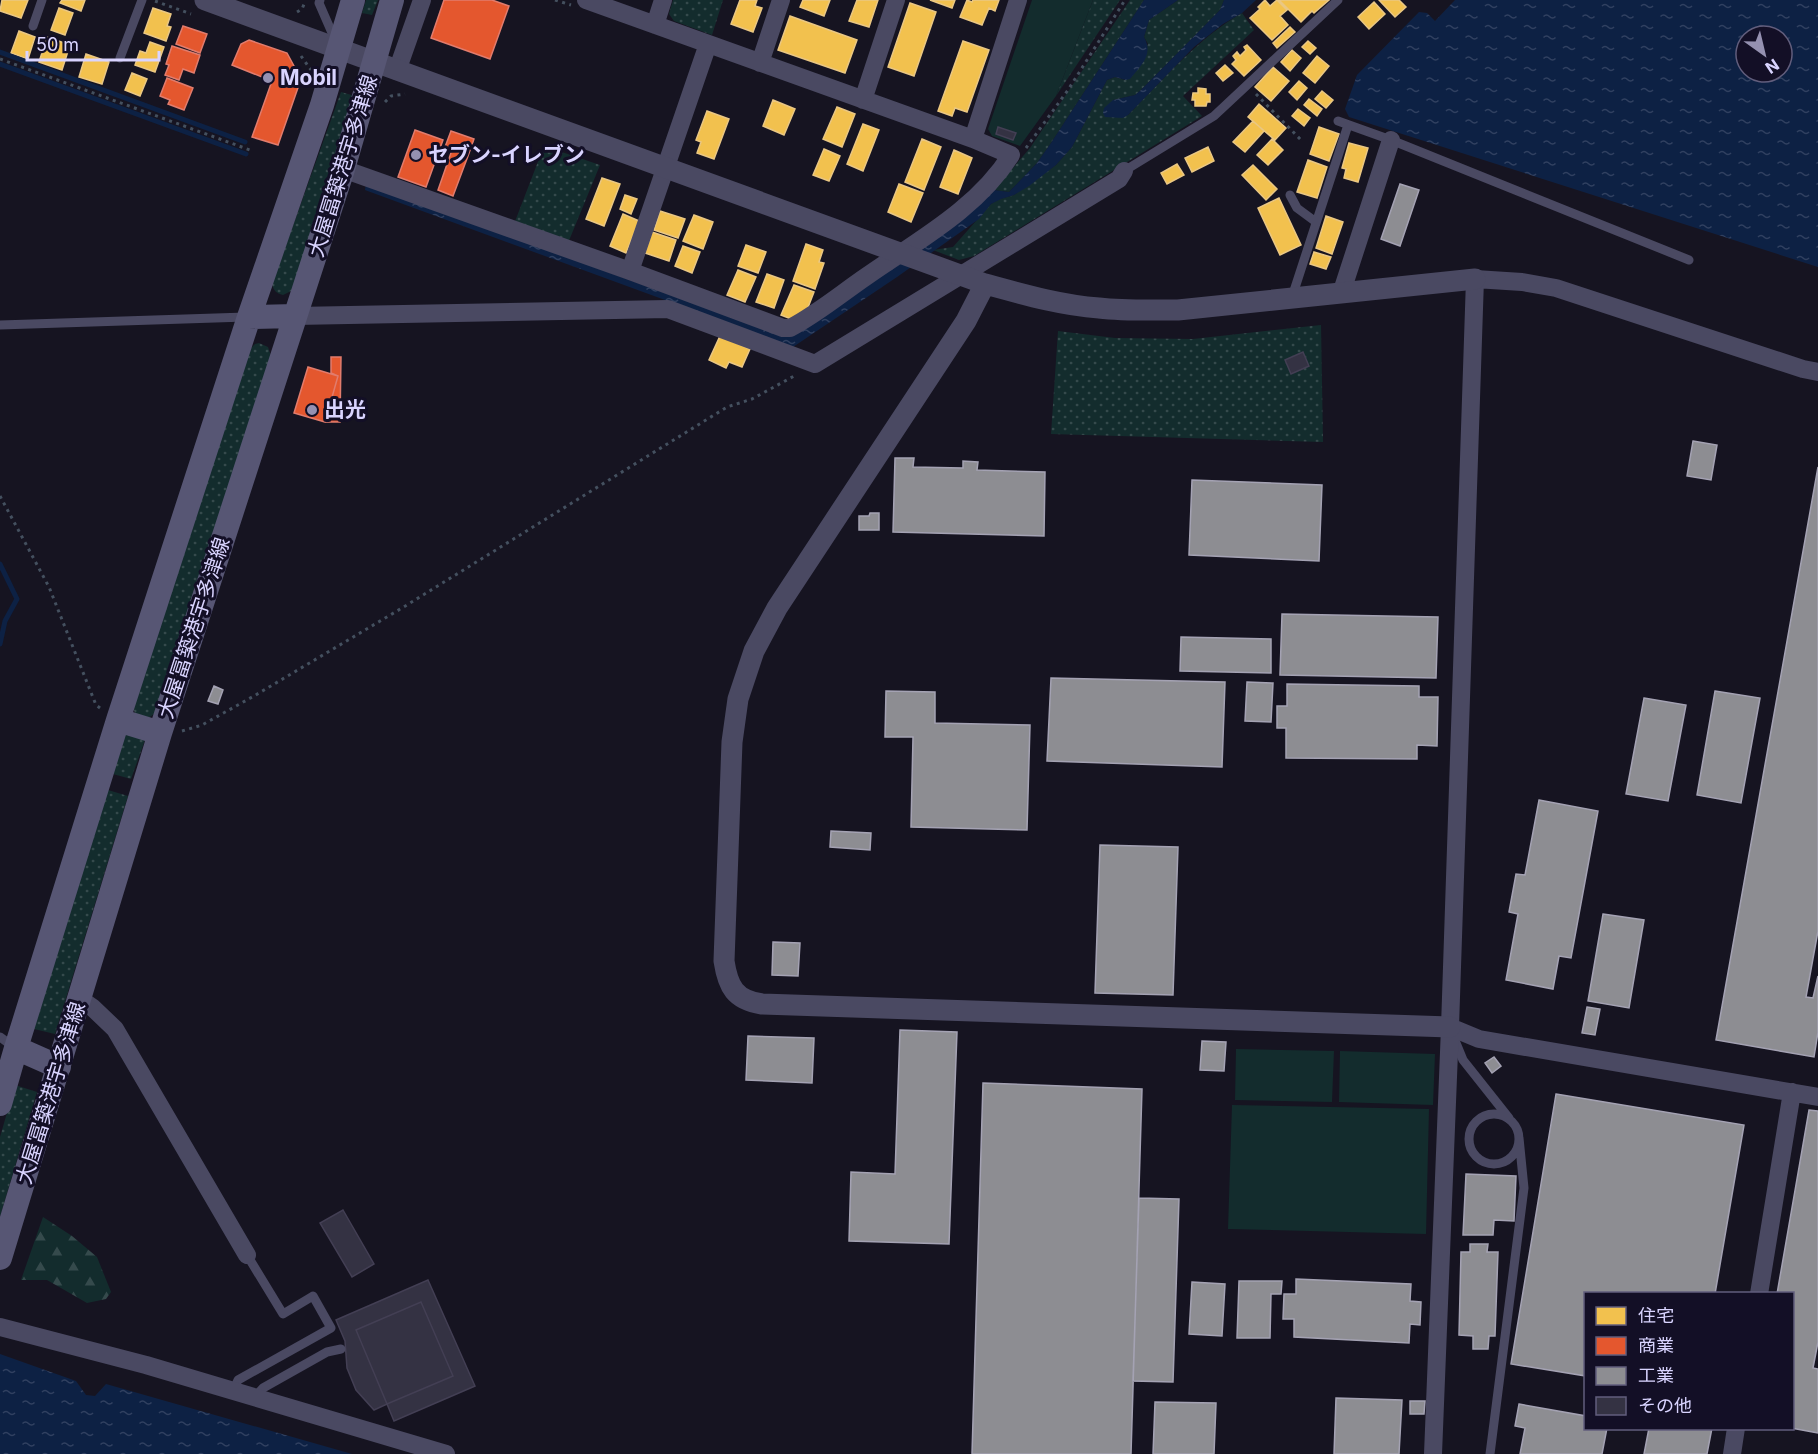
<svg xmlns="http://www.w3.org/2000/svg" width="1818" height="1454" viewBox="0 0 1818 1454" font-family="Inter,'Noto Sans JP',sans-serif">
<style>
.grass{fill:url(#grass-dots)}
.forest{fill:url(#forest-firs)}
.garden{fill:#132c2d}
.water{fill:url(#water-ripples);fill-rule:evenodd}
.homes{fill:#f2c14e;stroke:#eac783;stroke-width:1.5}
.shops{fill:#e4572e;stroke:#e17c6d;stroke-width:1.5}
.industry{fill:#8d8d92;stroke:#a4a2b3;stroke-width:1.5}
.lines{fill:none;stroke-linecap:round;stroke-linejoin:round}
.stream{stroke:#0d2144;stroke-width:5}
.building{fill:#343243;stroke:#433f54;stroke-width:1.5;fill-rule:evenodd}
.path{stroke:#44505f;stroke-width:3;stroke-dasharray:3 4.5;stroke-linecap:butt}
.service{stroke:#4a4962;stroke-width:9}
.minor{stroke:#4a4962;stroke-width:18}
.tertiary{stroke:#4a4962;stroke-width:21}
.secondary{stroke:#575674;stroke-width:24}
.poi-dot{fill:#9591b1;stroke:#130f26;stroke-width:2}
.labels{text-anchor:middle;stroke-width:6;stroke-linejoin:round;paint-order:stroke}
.poi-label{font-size:21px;font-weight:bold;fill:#d9d4ff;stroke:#130f26;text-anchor:start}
.street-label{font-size:21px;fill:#d9d4ff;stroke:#130f26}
</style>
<defs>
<pattern id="grass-dots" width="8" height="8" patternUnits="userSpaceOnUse" patternTransform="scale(1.5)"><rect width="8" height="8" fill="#132c2d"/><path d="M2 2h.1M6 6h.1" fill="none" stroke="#354a4c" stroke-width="1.8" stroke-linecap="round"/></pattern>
<pattern id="forest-firs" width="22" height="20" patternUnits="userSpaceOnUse" patternTransform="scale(1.5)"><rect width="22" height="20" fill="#132c2d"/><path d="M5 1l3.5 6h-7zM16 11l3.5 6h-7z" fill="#354a4c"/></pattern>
<pattern id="water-ripples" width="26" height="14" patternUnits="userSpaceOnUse" patternTransform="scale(1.5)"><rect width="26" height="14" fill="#0d2144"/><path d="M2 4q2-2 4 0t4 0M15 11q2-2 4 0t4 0" fill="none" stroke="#304060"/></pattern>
</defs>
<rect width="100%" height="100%" fill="#161421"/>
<!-- grass -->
<path class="grass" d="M366,0h12l-6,15 -10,-2z
M673,0h50l-11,35 -38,-14 -5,-7z
M1093,0h27l-64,96z
M1130,0h14l-93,143 -14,20 -28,29 -15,-2 36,-42z
M1178,0h46l-4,10 -79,80 -6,5 -22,5 15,15c36,-36 69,-76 114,-102l12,17 -71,66 19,20 -228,140 -15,4 -26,-10 20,-3 38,-43 9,-5 14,-4 42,-30 16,-18 35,-67 8,-3 10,3 23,-36 -4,-7 5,-17z
M341,92l14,4 -62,194 -10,5c-7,-2 -9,-4 -11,-11z
M544,146l56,19 -32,78 -54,-19z
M1321,325l2,117 -272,-8 7,-103 57,7 78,1z
M259,343l9,4 3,9 -117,358 -7,5 -12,-6 -2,-5 118,-360 4,-4z
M125,734l20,6 -14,39 -18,-5z
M108,790l20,6 -73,238 -21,-5z
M15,1085l22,7 -37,125v-80z"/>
<!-- forest -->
<path class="forest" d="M43,1217l29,19 25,21 14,35 -5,7 -19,4 -40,-23h-26z"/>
<!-- garden -->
<path class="garden" d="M1032,0h61l-37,96 -36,50 -28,-10 -4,-7z
M1236,1049l98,2 -2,51 -97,-2z
M1340,1051l95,3 -2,51 -94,-3z
M1232,1105l197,4 -3,125 -198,-5z"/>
<!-- water -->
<path class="water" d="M1144,0h34l-29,20 -5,17c10,18 -3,28 -14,42l-4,1 -11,-3 -8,3 -35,67 -16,18 -27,21 -15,9 -13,4 -10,5 -12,15 -82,58 -104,70 -428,-157 1,-6 414,151 214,-145 15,2 28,-29 14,-20z
M1224,0h32l-14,13 -19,11 -29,23 -66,68 -5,3 -18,-1 -2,-4 1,-5 9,-8 22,-5 6,-5 79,-80z
M1455,0h363v267l-469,-150 -4,-8 12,-34 62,-63 8,1 8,8zM1746,36h36v36h-36z
M0,1354l76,27 10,14 9,1 11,-12 246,70h-352z"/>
<!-- homes -->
<path class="homes" d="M2,0h26l-7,18 -21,-7z
M62,0h23l-4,11 -21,-8z
M740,0h17l-2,6 7,2 -9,24 -22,-8z
M803,0h27l-6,16 -24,-9z
M857,0h21l-9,27 -20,-6z
M930,0h25l-3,8z
M967,0l5,2 1,-2h26l-4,11 -6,-3 -7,17 -22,-8z
M1265,0l5,6 7,-6 10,10 -7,6 8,9 -16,15 -22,-22 10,-9 -2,-2z
M1279,0h50l-15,13 -2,-2 -11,11z
M1379,0h20l7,7 -11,10z
M1374,2l11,12 -16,15 -11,-12z
M910,3l26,9 -22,64 -26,-9z
M59,8l14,5 -8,22 -14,-5z
M153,8l18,6 -4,12 4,1 -5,14 -22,-8z
M790,16l67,24 -12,33 -67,-23z
M1290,27l5,5 -18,16 -4,-5z
M19,31l16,6 -7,22 -17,-6z
M47,37l23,8 -8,25 -23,-8z
M963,41l26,9 -22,62 -12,-4 -3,8 -14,-5z
M1308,41l8,7 -6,6 -8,-7z
M150,42l14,5 -9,25 -20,-7 5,-14 6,2z
M1247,45l14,15 -17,16 -12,-12 4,-4 -3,-4 4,-4 3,4 6,-6 -2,-3z
M1292,50l9,8 -11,13 -9,-9z
M86,54l23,8 -7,22 -23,-7z
M1317,56l12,10 -14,17 -12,-10z
M1225,65l8,8 -10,8 -7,-8z
M1273,67l16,14 -18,20 -16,-14z
M132,73l15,6 -7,17 -15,-6z
M1299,81l8,7 -10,12 -8,-8z
M1198,88l8,1v5h4v8h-3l-1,4h-11v-6h-3l1,-7h5z
M1322,91l11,9 -7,8 -11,-9z
M1309,99l13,10 -5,7 -13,-11z
M773,100l22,9 -11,26 -21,-9z
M1259,104l27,24 -11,12 -27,-23z
M837,107l18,7 -13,33 -19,-8z
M1298,109l12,9 -6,8 -12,-10z
M707,111l22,8 -15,40 -17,-6 4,-11 -5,-2z
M1253,121l11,10 -19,21 -12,-10z
M863,124l16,6 -16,41 -16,-7z
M1319,127l20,7 -10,27 -19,-7z
M922,139l19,8 -17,43 -19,-8z
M1272,139l11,11 -15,15 -11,-10z
M1349,143l19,5 -10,34 -14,-4 2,-9 -4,-1z
M1208,147l6,14 -22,11 -7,-14z
M824,149l16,7 -11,25 -16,-6z
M954,150l18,8 -14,36 -18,-7z
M1308,160l19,7 -10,31 -20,-6z
M1177,164l7,11 -17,9 -6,-11z
M1253,165l24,24 -11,11 -24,-25z
M602,178l18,6 -16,42 -18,-7z
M899,184l24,9 -12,29 -23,-10z
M625,195l12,4 -6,15 -11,-5z
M1279,198l22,47 -21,10 -22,-47z
M660,211l25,8 -7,19 -24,-8z
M623,214l16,7 -13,32 -16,-7z
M694,215l19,7 -10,27 -20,-8z
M1326,216l17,6 -11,32 -16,-6z
M652,232l24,8 -7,21 -24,-8z
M806,244l17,6 -4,12 5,1 -9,26 -22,-8z
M746,245l20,7 -8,21 -20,-7z
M683,246l17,6 -8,21 -17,-7z
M1314,252l17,5 -5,12 -16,-5z
M738,270l18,7 -11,25 -18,-7z
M767,274l17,6 -10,28 -18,-6z
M794,285l20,7 -7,18 -16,9 -10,-4z
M720,336l30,13 -8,18 -13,-5 -3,6 -17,-8z"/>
<!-- shops -->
<path class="shops" d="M444,0h48l17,6 -19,53 -59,-21z
M183,26l24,8 -7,19 -24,-9z
M249,40l38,13 14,26 -23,66 -26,-8 20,-56 -40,-16 9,-21z
M172,46l28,9 -6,18 -11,-4 -4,11 -14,-5 4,-10 -3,-1z
M167,78l26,10 -9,22 -16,-6 2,-4 -10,-4z
M415,130l28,10 -17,47 -28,-10z
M451,131l23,8 -6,17 -23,-9z
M452,150l16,6 -15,40 -15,-6z
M331,357h10l-1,65h-15l13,-46 -7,-3z
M308,367l30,9 -13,46 -31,-9z"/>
<!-- industry -->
<path class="industry" d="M1400,184l19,6 -19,56 -19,-7z
M1693,441l24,4 -6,35 -24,-4z
M895,458h19l-1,9 50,1v-7l15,1 -1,8 68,2 -1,64 -151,-4z
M1818,467v464l-12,66 7,1 5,-22v56l-4,25 -98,-17z
M1192,480l130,5 -3,76 -130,-6z
M870,513h9v17h-20v-14h10z
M1282,614l156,3 -2,61 -156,-3z
M1181,637l90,2v34l-91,-2z
M1051,678l174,4 -3,85 -175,-6z
M1247,682l26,1 -2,39 -26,-1z
M1287,684l132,2v11h19l-1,49 -20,-1v14l-131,-1v-30h-9v-22h10z
M214,686l9,4 -5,14 -10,-3z
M886,691l49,1v31l95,2 -3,105 -116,-3 2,-90h-28z
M1715,691l45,7 -19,105 -44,-8z
M1644,698l42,7 -18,96 -42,-7z
M1539,800l59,11 -27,147 -12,-2 -6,33 -47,-9 12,-66 -9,-2 7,-38 9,1z
M831,831l40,2 -1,17 -40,-3z
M1100,845l78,2 -5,148 -78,-2z
M1603,914l41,6 -15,88 -41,-7z
M773,942l27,1 -2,33 -26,-1z
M1587,1007l13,2 -5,26 -13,-2z
M900,1030l57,2 -8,212 -100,-3 2,-69 44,2z
M748,1036l66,2 -2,45 -66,-3z
M1202,1041l24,1 -2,29 -24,-1z
M1494,1057l7,9 -9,7 -7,-10z
M983,1083l159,6 -11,365h-159z
M1556,1094l188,31 -29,169h-129v82l-75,-12z
M1809,1110l9,1v231l-5,26 5,1v64l-27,-5h1v-134h-15z
M1466,1174l50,2 -2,45 -20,-1 -1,15h-30z
M1139,1198l40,1 -6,183 -40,-1z
M1470,1244h18l-1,8h11l-3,84h-6l-1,13h-15v-13l-14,-1 2,-83h9z
M1296,1279l115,5 -1,17 11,1 -1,23 -10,-1 -1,19 -115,-6v-18h-11l1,-25h12z
M1239,1281h43l-1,13h-10l-1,44h-33z
M1192,1282l33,2 -3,52 -33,-2z
M1336,1398l66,2 -3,54h-65z
M1410,1401h15l-1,13h-14z
M1155,1402l61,1 -2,51h-61z
M1519,1404l67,12v12h21l-5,26h-82l5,-26 -10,-2z
M1649,1428h63l-5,26h-63z"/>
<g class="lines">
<!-- stream -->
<path class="stream" d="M0,52l245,90
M0,64l246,90
M0,564l17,35 -12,22 -5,23"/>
</g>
<!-- building -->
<path class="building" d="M998,127l18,6 -3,7 -17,-6z
M1303,352l6,14 -18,8 -6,-14z
M343,1210l31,54 -22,13 -32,-54z
M428,1280l47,106 -81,35 -7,-17 -13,6 -18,-20 -9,-22 -2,-27 -9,-21zM421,1302l32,74 -66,28 -31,-74z
M421,1302l32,74 -66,28 -31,-74z"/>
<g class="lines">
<!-- path -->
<path class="path" d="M555,0l16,5
M155,1l36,13
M297,12l5,-3 3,-7
M301,56l10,14
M0,59l250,91
M1256,94l47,48
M385,102l6,-6 14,-2
M1026,148l42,-58 57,-90
M0,496l49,91 47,118 4,3
M182,731l20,-6 52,-29 148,-88 325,-201 25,-8 44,-24"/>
<!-- service -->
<path class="service" d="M320,0l-1,3 17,39
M33,26l9,-26
M120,58l22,-58
M1338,121l53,19 298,120
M1124,171l90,-55 124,-116
M1290,195l7,13 19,14
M1292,297l56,-172
M0,325l246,-8
M0,1037l15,11
M1454,1038l9,22 46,58
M1469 1139a25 25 0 1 1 50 0a25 25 0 1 1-50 0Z
M233,1391l5,-11 93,-52 -18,-32 -30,18 -36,-59
M255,1397l8,-9 64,-36 14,-3
M1490,1454l34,-266 -5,-50"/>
<!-- minor -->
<path class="minor" d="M655,25l8,-25
M760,63l21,-63
M397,71l25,-71
M863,100l33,-100
M973,139l45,-139
M343,169l287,102 153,57h7c27,-14 52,-35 77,-52 50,-35 110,-67 144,-121l-38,-16 -387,-139
M630,271l78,-227
M1341,294l50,-154
M295,316l373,-7 147,55 304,-185 5,-8
M80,999l13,9 22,21 132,226
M1450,1027l29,12 339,58
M1759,1294l33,-202
M0,1327l146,38 300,89
M1433,1454l17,-427 25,-748 47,3 34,6 247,81 15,3
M1732,1454l4,-26"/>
<!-- tertiary -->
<path class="tertiary" d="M205,0l780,284c37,10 75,21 114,24 26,3 52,2 79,2l297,-31
M985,284l-19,37 -189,287 -23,43 -16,48 -6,43 -8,219c4,26 11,39 38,43l688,23"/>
<!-- secondary -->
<path class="secondary" d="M249,317l46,-1
M118,720l42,13
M16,1048l43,19
M0,1104l16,-56 102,-328 131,-403 73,-212 31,-105
M0,1258l160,-525 183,-564 49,-169"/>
</g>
<!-- markers -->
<g class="poi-dot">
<circle cx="268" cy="78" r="6"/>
<circle cx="416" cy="155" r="6"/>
<circle cx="312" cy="410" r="6"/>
</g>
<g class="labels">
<!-- poi labels -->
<g class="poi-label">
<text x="280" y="85">Mobil</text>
<text x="428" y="162">セブン-イレブン</text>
<text x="324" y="417">出光</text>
</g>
<!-- street labels -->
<g class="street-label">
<text transform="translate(343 166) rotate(-73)" y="7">大屋冨築港宇多津線</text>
<text transform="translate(194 628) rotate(-72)" y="7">大屋冨築港宇多津線</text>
<text transform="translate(51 1093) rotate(-73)" y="7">大屋冨築港宇多津線</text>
</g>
</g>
<!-- legend -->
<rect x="1584" y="1292" width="210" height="138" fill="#130f26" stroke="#625e7d" stroke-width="1.5"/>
<rect x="1596" y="1307" width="30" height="18" fill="#f2c14e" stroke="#625e7d" stroke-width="1.5"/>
<text x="1638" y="1322" font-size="18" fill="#d9d4ff">住宅</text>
<rect x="1596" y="1337" width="30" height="18" fill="#e4572e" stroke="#625e7d" stroke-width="1.5"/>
<text x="1638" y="1352" font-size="18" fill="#d9d4ff">商業</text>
<rect x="1596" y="1367" width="30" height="18" fill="#8d8d92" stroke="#625e7d" stroke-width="1.5"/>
<text x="1638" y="1382" font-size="18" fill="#d9d4ff">工業</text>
<rect x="1596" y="1397" width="30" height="18" fill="#343243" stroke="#625e7d" stroke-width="1.5"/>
<text x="1638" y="1412" font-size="18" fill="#d9d4ff">その他</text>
<!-- north arrow -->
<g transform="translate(1764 54) rotate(146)"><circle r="28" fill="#130f26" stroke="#625e7d" stroke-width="1.5"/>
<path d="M0-4.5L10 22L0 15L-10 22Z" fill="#9591b1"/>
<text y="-9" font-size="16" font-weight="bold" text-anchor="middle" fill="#d9d4ff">N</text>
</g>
<!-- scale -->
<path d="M27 51v9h132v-9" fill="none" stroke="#d9d4ff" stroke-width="3"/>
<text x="36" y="51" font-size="18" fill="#d9d4ff" stroke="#130f26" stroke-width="4.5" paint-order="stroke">50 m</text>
</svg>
